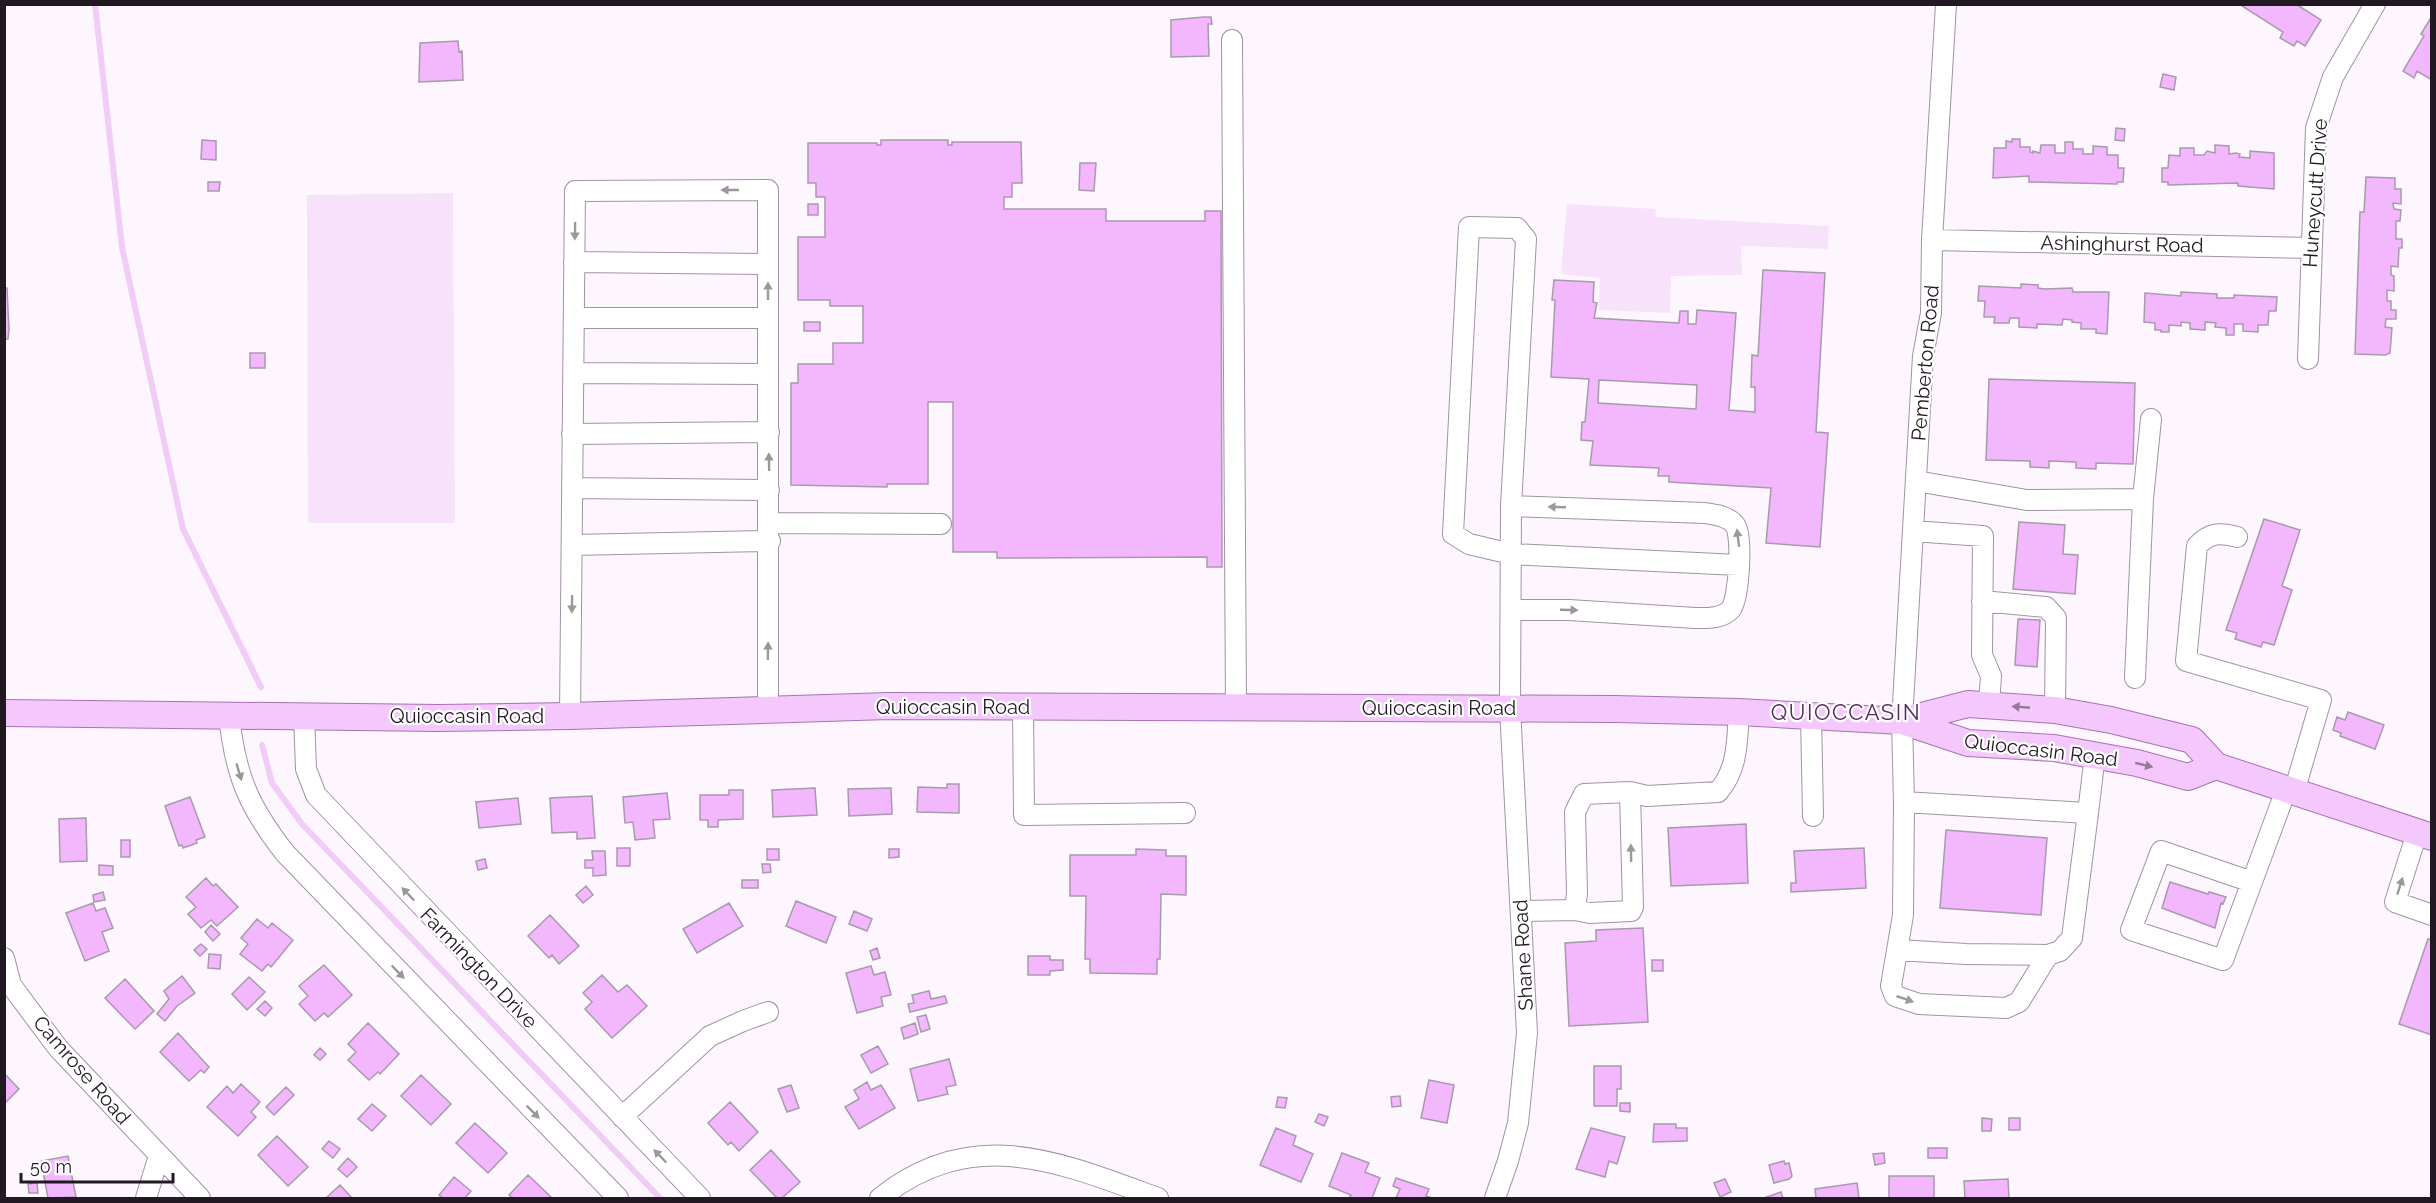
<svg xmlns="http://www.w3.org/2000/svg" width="2436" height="1203" viewBox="0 0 2436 1203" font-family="Raleway,sans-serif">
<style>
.green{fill:#f7e1fb}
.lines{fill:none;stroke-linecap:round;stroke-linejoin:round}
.stream{stroke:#f0ccf6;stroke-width:6}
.building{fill:#f3b7fd;stroke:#a999ac;stroke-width:1.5;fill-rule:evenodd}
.minor-casing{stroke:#a292a5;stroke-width:22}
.major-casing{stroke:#a673af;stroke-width:28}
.minor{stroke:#fff;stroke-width:20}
.major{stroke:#f5c8fd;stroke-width:26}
.oneway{fill:#9b989b}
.oneway2{fill:#95799a}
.labels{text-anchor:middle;stroke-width:4.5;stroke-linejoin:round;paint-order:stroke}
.street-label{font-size:20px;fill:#201921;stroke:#fff}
.quarter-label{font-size:22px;letter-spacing:1.5px;fill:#562a5e;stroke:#fff}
</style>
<rect width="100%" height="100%" fill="#fdf6ff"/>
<!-- green -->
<path class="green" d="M453,193l2,330h-147l-1,-328z
M1567,204l89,5 -1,8 174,9 -1,23 -87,-3 1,29 -71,1 -1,37 -71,-3 1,-32 -39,-4z"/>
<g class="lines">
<!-- stream -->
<path class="stream" d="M95,4l27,243 61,282 78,158
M262,745l10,38 30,41 358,374"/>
</g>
<!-- building -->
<path class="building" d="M2239,4h57l25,16 -16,26 -8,-5 -3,5 -14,-8 3,-6z
M2432,16v64l-15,-9 -3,7 -11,-7 21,-35 -3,-2z
M1204,17h7l1,7h-4l1,32 -38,1v-37z
M458,41l1,11 3,-1 1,29 -44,2 1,-39z
M2163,74l13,3 -2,13 -14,-3z
M2116,128l9,1 -1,12 -9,-1z
M2012,139h8v8h10v5l3,1v-2l7,2 1,-8h14v8h10v-11h8v7h10v5h10v-8l14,1v8h11v13h6l-1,14h-6v2l-88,-2v-6l-36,2 1,-30h12v-7l6,1z
M202,140l14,1v19l-15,-1z
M881,140h67v5h4v-3h69l1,41h-10v14h-8v12h102v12h99v-10h16l1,356h-15v-10l-210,1v-6h-44v-150h-25v82h-41v3l-96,-2v-102h7v-19h35v-21h30v-37h-33v-6h-32v-63h27v-40h-9v-14h-8v-40h69v2h4z
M2215,145l14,1v8l7,-1 4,1 -1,3 11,1v-7l24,2v36l-36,-3v-3l-70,2v-3h-6v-14h6l1,-13 11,1v-8h14v7h10l3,-4 8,2z
M1080,163h16l-2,28 -15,-1z
M2366,177l29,1v11h6v15l-8,-1 1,6 7,1 -1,11h-4v18h6v9h-3l-1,19 -7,-1v9l3,1v15l-7,-1v11h4v9h5v9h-10l-1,8 7,1 -2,25 -5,2 -30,-1 5,-142h4z
M208,182h12l-1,9h-11z
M808,204h10v11h-10z
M1763,270l62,3 -9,159 12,1 -8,114 -54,-4 5,-55 -102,-6v-6h-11l1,-8 -69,-3 3,-24 -12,-1 1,-18h3l4,-43 -38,-2 4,-77h-3l2,-20 40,2 -1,20 4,1 -3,15 85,5 1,-12h8v13h8l1,-14 39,3 -7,97 26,2v-25h-4l1,-32 6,1zM1599,380l98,5 -1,24 -98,-6z
M2021,284l17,1v3l6,1 28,-1 1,4h36l-2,42 -11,-1v-4h-15v-6l-9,-1v-2l-9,-1 -1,6 -25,-1v4l-18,-1v-9h-9l-1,5h-15l1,-6h-11l1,-16h-7l1,-15 42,2z
M4,288h3l2,41 -1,10h-4z
M2181,292l36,2v4h17v-3l43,2 -1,14h-7l-1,14h-10v7l-15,-1v-7h-9v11h-8v-7l-11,-1 1,-4 -11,-1v8l-15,-1v-6l-9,-1v4l-12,-1v7h-8v-2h-6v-7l-11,-1 1,-29 36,3z
M804,322h16v9h-16z
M250,353h15v15h-15z
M1989,379l146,4 -2,81 -37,-1v6l-20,-1v-6l-27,-1v7l-19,-1v-6l-44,-1z
M2264,519l36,11 -18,56 10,4 -18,55 -11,-3 -2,5 -26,-8 2,-6 -11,-3z
M2019,522l46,3 -2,29 15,1 -3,39 -62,-5z
M2018,619l22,1 -3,47 -22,-2z
M2348,712l36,13 -9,24 -35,-13 1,-3 -8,-3 4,-13 8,3z
M947,784h12v29l-42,-1 1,-25 29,1z
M815,788l2,27 -44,2 -1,-27z
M891,788l1,26 -43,2 -1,-27z
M729,790h14v29l-25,1v7h-10v-7h-8v-25h29z
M667,793l3,26 -17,1 2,18 -20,2 -2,-18 -8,1 -2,-26z
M592,796l3,42 -18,1v-7l-25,1 -2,-35z
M190,797l15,40 -9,3 1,3 -14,5 -1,-3 -3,1 -14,-40z
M518,798l3,26 -42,4 -3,-26z
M86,818l1,43 -27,1 -1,-43z
M1746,824l2,59 -77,3 -3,-58z
M1946,830l101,8 -6,77 -101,-7z
M121,840h9v17h-9z
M617,848h13v18h-13z
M1864,848l2,40 -75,4v-9h5l-2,-32z
M767,849h12v11h-12z
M889,849h10v8l-10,1z
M1136,849l30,1v6h20v39l-25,-1 -1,65h-3v15l-67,-1v-14h-5l1,-63h-16v-41h66z
M592,851h13l1,24 -13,1v-8h-8v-8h8z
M485,859l2,9 -9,2 -2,-9z
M762,864h8l1,8 -8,1z
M99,865l14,1v9h-14z
M206,878l7,8 3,-2 22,23 -21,19 -6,-6 -10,8 -13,-14 8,-7 -10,-10z
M742,880h16v8h-16z
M2170,882l38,12 1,-2 17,5 -3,7 -2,-1 -6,25 -53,-20z
M586,886l7,9 -10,8 -7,-8z
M103,892l2,8 -11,2 -1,-7z
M796,901l40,16 -10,26 -40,-17z
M93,903l3,8 9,-3 8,20 -11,4 7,19 -24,10 -19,-48z
M729,903l14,23 -46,27 -14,-24z
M854,911l18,8 -5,12 -18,-7z
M550,915l29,31 -20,18 -7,-9 -3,3 -21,-22z
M257,919l11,9 4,-5 21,17 -22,27 -3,-3 -6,7 -22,-17 8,-10 -7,-6z
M211,925l9,9 -7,7 -8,-9z
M1643,928l5,94 -79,4 -4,-83 31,-2v-11z
M2428,939l4,1v95l-33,-11z
M201,944l6,5 -7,7 -6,-6z
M877,948l3,10 -7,2 -3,-9z
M209,954l12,1 -1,14 -12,-1z
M1028,956h22v4h13v10l-13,1v4h-22z
M1652,960h11v11h-11z
M324,965l28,30 -24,22 -4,-4 -9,8 -16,-17 9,-8 -9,-10z
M871,966l3,9 11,-3 6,23 -10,2 2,9 -26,7 -11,-40z
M602,975l16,17 9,-7 20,21 -35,32 -27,-29 7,-7 -9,-9z
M182,976l13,17 -18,13 -12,15 -8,-7 12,-15 -5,-8z
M249,977l16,15 -18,18 -15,-16z
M125,979l29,32 -19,18 -30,-31z
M929,991l2,8 14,-3 2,7 -37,9 -2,-8 6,-1 -2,-8z
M265,1001l7,7 -7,8 -8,-7z
M926,1015l4,14 -9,3 -4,-15z
M368,1023l31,31 -19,20 -2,-2 -9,8 -21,-20 8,-8 -8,-8z
M915,1023l3,11 -14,5 -3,-11z
M178,1033l31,34 -5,6 -3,-3 -12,11 -29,-29z
M878,1046l10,18 -17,9 -10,-18z
M320,1048l6,6 -6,6 -6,-5z
M949,1059l7,26 -10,2 2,7 -30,7 -8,-32z
M1594,1066h27v23h-4v17h-23z
M4,1073l15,16 -15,15z
M421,1075l30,29 -20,21 -30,-29z
M1429,1080l25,5 -7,38 -26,-5z
M867,1082l4,8 10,-5 14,23 -36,21 -14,-22 14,-8 -5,-9z
M241,1084l19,18 -9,10 5,5 -18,19 -31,-29 20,-21 6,7z
M791,1085l8,23 -12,4 -9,-23z
M286,1087l8,8 -20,20 -8,-8z
M1400,1096l1,10 -9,1 -1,-10z
M1278,1097l9,1 -2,10 -9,-1z
M730,1102l28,30 -19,19 -8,-9 -3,3 -20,-22z
M1620,1103h10v9l-10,-1z
M372,1104l14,12 -14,15 -14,-12z
M1319,1114l9,3 -4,9 -9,-4z
M1982,1118l10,1 -1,12h-9z
M2009,1118h11v12h-11z
M475,1123l32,30 -19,20 -32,-30z
M1654,1124h22v4h11v13l-34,1z
M1276,1128l20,8 -3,9 20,9 -12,28 -41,-17z
M1591,1128l34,9 -8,27 -8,-3 -4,16 -29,-8z
M277,1136l31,31 -20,19 -30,-31z
M329,1141l11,8 -7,9 -11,-9z
M1928,1148h19v10h-19z
M771,1150l29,32 -18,16h-5l-27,-28z
M1342,1153l27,10 -4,9 15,6 -8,20h-23l2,-3 -22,-9z
M1884,1153l1,10 -10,2 -2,-11z
M68,1156l8,41 -28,1 -7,-37z
M348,1158l9,9 -10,10 -9,-8z
M1784,1161l1,3 4,-1 3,13 -3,3 -15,4 -5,-18z
M528,1175l24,23h-39l-4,-3z
M1889,1176h45v22h-45z
M454,1177l17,14 -6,7h-22l-4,-3z
M1396,1178l33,11 -3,7 6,2h-36l4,-9 -7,-3z
M1725,1179l6,13 -11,5 -6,-14z
M2008,1179l1,19h-44l-1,-17z
M37,1183l1,10h-9l-1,-9z
M1857,1183l2,15h-43l-1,-9z
M340,1185l12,13h-26z
M1781,1192l2,6h-19z"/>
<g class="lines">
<defs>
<path id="minor" d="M1946,4l-14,236 -1,73 -8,43 -21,365 2,81 184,11 7,-58
M1232,40l4,667
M1932,240l379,8
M574,262l194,2
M575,318h193
M2308,359l8,-231 17,-51 42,-73
M574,373l194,1
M572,434l197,-2
M1916,481l111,19 116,-1
M572,488l197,2
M769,523l172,1
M1913,531l70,5 -1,119 9,21 -2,28
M2237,537c-18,-5 -28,-4 -40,9l-11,115 135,39 -27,92
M572,545l198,-4
M1982,601l64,6 10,11 -1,92
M1511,610h58l126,8c13,0 27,1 36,-9 8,-11 12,-73 4,-84 -7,-9 -19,-10 -30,-12l-194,-7
M2135,678l8,-179 8,-80
M1023,706l1,109 161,-2
M229,715c6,59 19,91 56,138l333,345
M304,715l2,54 10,26 384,403
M1811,715l2,101
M570,716l5,-525 193,-1v519
M1904,802l-1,113 -12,71 4,10 24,8 87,4 13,-6 29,-47
M2417,833l-22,69 37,13
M2252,882l-91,-31 -30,79 92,30 63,-170
M1575,910l2,-17 -2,-81 9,-18 46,-2 17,4 71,-4c20,-23 19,-50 21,-80
M1522,911l53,-1 15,3 41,-2 2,-4 -3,-115
M1897,950l69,4 82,1 12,-4 12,-13 16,-125
M4,958l7,27 47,63 142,150
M622,1117l88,-81 33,-15 25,-9
M146,1198l13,-42
M880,1198c93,-74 179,-36 278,0
M1495,1198l13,-37 10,-38 9,-90 -17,-325 1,-202 15,-267 -9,-11 -48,-1 -16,307 16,10 42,10 227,11"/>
<path id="major" d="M4,713l435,5 131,-2 319,-10 726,3 124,3 163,9 66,22 86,5 83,15 51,14 28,-11
M1902,721l66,-17 87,6 56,10 81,20 24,26 216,71"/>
</defs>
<!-- minor casing -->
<use href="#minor" class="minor-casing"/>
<!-- major casing -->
<use href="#major" class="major-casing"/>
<!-- minor -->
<use href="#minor" class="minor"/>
<!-- major -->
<use href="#major" class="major"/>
</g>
<!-- one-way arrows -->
<defs><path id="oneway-solid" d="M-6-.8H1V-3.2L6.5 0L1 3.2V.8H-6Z" transform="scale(1.5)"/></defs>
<g class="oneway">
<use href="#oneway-solid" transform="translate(730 190) rotate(180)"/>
<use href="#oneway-solid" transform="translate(575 231) rotate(91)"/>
<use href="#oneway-solid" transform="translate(768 291) rotate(-90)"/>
<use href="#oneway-solid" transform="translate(769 462) rotate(-91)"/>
<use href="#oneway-solid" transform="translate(1557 507) rotate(-178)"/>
<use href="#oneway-solid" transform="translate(1738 538) rotate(-97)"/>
<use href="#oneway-solid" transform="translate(572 604) rotate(91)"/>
<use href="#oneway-solid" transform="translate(1569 610) rotate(2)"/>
<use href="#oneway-solid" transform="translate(768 651) rotate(-89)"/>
<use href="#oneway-solid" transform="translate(239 772) rotate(73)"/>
<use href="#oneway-solid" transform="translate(1631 853) rotate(-91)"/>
<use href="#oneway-solid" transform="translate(2400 886) rotate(-72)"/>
<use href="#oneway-solid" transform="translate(408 894) rotate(-134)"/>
<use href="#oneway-solid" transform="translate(398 972) rotate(46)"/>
<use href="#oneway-solid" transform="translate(1905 999) rotate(19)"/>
<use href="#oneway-solid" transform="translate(533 1112) rotate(45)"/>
<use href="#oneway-solid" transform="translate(660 1156) rotate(-134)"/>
</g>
<g class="oneway2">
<use href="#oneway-solid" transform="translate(2021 707) rotate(-175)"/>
<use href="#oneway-solid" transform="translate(2144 765) rotate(14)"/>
</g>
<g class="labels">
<!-- street labels -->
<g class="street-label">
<text transform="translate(2315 193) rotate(-86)" y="7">Huneycutt Drive</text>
<text transform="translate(2122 244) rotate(1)" y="7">Ashinghurst Road</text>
<text transform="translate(1925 363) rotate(-85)" y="7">Pemberton Road</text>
<text x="953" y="714">Quioccasin Road</text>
<text x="1439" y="715">Quioccasin Road</text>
<text x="467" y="723">Quioccasin Road</text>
<text transform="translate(2041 750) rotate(7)" y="7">Quioccasin Road</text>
<text transform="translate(1523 955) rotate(-93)" y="7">Shane Road</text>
<text transform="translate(479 968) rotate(46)" y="7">Farmington Drive</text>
<text transform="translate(82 1070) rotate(49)" y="7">Camrose Road</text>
</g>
<!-- quarter labels -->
<g class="quarter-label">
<text x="1846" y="720">QUIOCCASIN</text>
</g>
</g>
<!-- border -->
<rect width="2436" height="1203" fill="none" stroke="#201921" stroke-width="12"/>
<!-- scale -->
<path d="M21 1173v9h152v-9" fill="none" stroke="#201921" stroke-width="3"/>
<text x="30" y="1173" font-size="18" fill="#201921" stroke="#ffffff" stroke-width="4.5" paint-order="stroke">50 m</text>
</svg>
